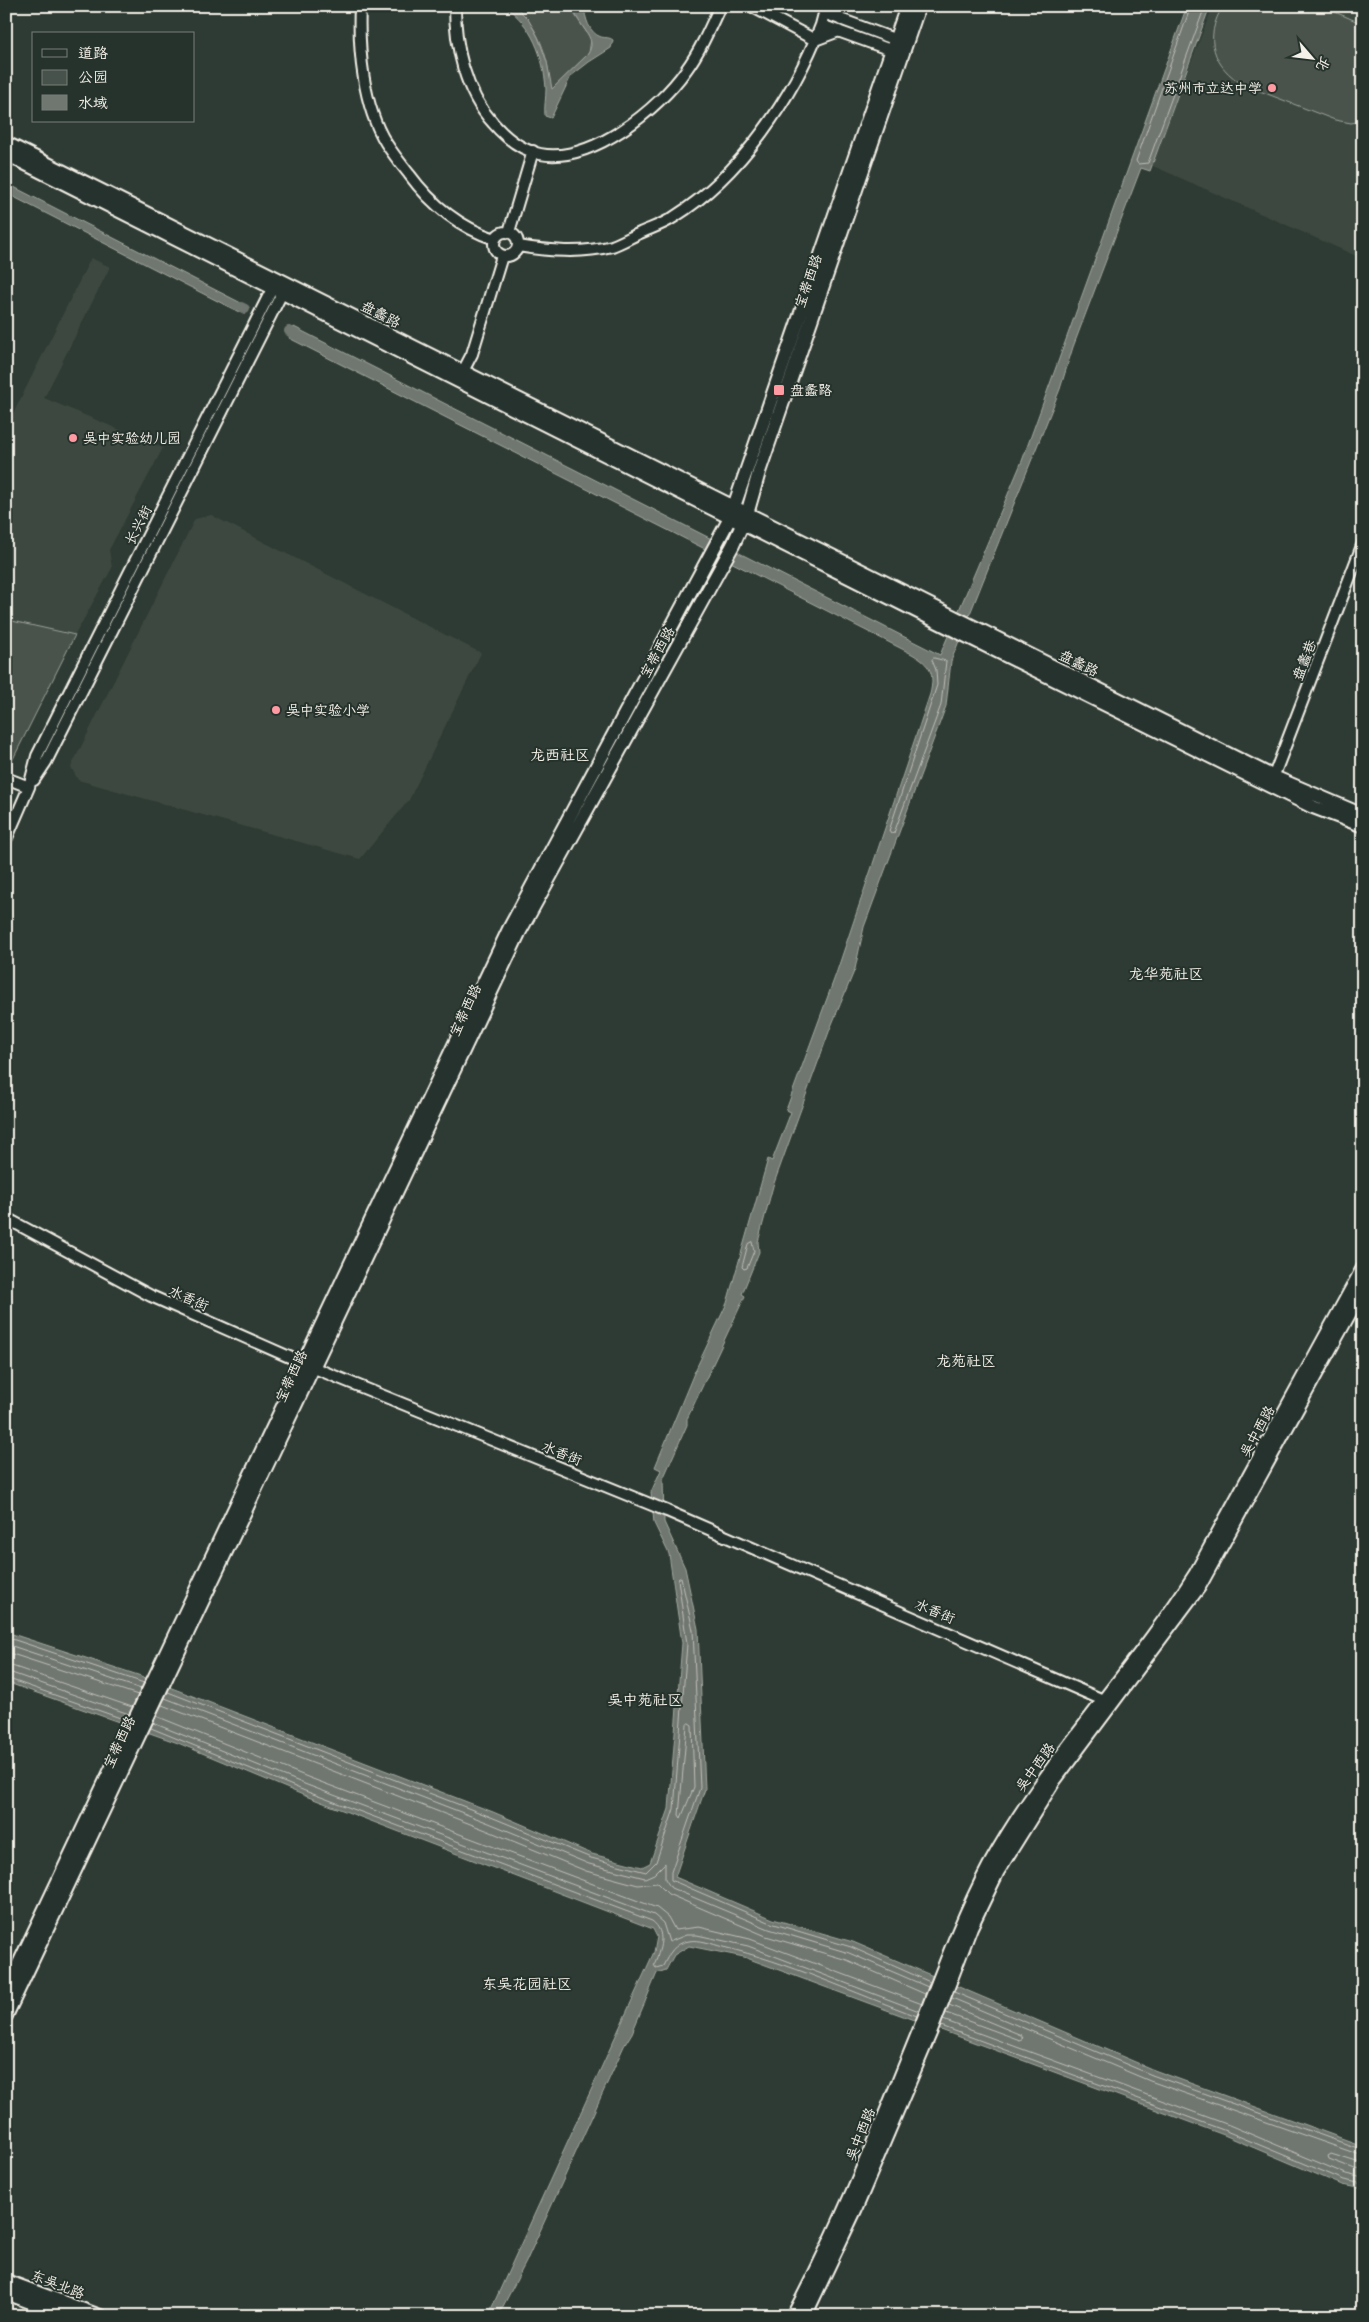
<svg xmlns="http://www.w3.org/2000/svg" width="1369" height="2322" viewBox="0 0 1369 2322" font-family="Mali,'LXGW WenKai TC',sans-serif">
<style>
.built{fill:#3c4841}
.green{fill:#48524c;stroke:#9ea29a}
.water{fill:#6f7770;stroke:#a4a8a0}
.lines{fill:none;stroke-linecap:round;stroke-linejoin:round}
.shore{stroke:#bfc0b8;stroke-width:1}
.canal{stroke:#6f7770;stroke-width:10}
.minor-casing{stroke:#f4f1e8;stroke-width:14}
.major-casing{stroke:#f4f1e8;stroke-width:16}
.minor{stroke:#26332d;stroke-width:10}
.major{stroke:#26332d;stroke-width:12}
.poi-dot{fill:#ff9aa2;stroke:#26332d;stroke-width:2}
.labels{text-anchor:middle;stroke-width:4;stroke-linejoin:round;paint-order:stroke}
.poi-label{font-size:14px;fill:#f4f1e8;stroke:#26332d;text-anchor:start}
.street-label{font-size:14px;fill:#f4f1e8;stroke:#26332d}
.neighbourhood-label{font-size:15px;fill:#f4f1e8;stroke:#26332d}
</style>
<rect width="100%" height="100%" fill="#2e3b34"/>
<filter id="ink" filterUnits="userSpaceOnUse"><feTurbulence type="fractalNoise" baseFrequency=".02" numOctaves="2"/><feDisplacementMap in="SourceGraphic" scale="10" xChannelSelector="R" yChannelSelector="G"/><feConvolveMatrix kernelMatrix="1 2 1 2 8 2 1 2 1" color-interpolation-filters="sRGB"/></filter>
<g filter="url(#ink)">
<!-- built -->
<path class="built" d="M1213,6h137l13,6v247l-212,-94z
M91,258l19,9 -66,131 119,50 -54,102 3,18 -37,67 -63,-14 -6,4v-197z
M211,515l270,138 -72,147 -49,59 -282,-79 -7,-13 124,-248z"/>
<!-- green -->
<path class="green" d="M515,6h59l1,9 16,24 -2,14 -36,36 -3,-3c-1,-29 -12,-60 -35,-80z
M1223,6h98l42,18v97l-12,2 -16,-3 -91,-35c-31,-18 -41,-47 -21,-79z
M12,621l63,14 -63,126 -6,5v-141z"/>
<!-- water -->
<path class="water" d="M504,6h11l13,13 10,18 9,25 5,27 35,-34c14,-18 -13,-30 -13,-49h10c1,12 5,27 17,31 5,1 8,0 12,3l-2,8 -22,14 -18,14 -20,42 -6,-2c-1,-9 1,-18 1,-27 -2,-32 -14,-65 -42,-83z
M1187,6h23l-60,165 -9,-3 -68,179 -13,42 -109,272 -5,45 -82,221 -9,42 -25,60 -57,157 -15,56 1,10 -17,42 3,2 -58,123v6l-24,54 1,43 21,46 13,61 7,160 -30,88 98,42 80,23 301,128 209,76v43l-21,-4 -118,-50 -480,-178 -55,-11 -15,9 -8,15 -9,3 -25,60 -8,13 -98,216 -28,54h-10l166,-364 3,-15 -4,-8 -350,-134 -125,-52 -172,-61v-50l132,43 355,137 99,42 50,13 8,-4 19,-54 13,-166 -13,-89 -15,-31 -3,-31 10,-22 -6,-3 39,-94 33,-70 41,-144 4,2 19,-49 -5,-2 50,-136 94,-280c5,-20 1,-29 -18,-40l-623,-316 5,-11 646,328 82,-194z
M6,183l237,121 -4,8 -233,-119z"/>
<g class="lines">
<!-- shore -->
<path class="shore" d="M1191,6l-55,155 2,3 10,-1 57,-157
M934,658l12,3 -5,44 -47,128 -3,1 -2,-3 48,-146 -1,-15 -4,-10z
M752,1242l2,9 -7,17 -3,1 -2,-2 6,-23z
M6,1637l138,46
M6,1644l135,45
M6,1652l132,43
M6,1664l126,43
M6,1671l123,43
M6,1678l120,42
M168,1692l323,125 100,41 55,14 10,-10 18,-53 13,-165 -9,-65 3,-2 12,53 7,158 -29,84v8l100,43 80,24 79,35
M165,1698l324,125 100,41 56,14 9,-4 11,-11v16l6,9 98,41 80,24 79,34
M162,1705l324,125 100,41 52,14 19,-2 11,11 98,42 81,24 78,34
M156,1716l154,62 347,130 11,9 7,13 24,-3 51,12 172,65
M153,1723l154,62 347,130 9,8 6,19 17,-7h11l51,11 171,65
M689,1723l3,2 2,62 -13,31 -2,-3 8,-90z
M151,1728l154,63 347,130c15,11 8,29 2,44l2,3 7,-2c6,-12 11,-23 26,-25 11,-2 23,3 34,6 65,15 131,46 194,69
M954,1992l198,83 211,75
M952,1998l198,83 213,75
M946,2013l74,27 3,-2 -2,-3 -72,-30
M943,2020l286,105 117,49 17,4
M941,2026l285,105 118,49 19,4
M1363,2164l-32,-10 -3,2 1,3 26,10 8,1"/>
<!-- canal -->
<path class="canal" d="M241,307l4,2
M289,331l3,2"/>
<defs>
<path id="minor" d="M360,6c-2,43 3,100 26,137 7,11 15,21 23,31 22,30 49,53 86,65
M455,6c0,41 10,86 38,117 12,14 28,27 47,31 51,10 119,-45 146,-84 14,-19 24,-42 34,-64
M751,6l64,34 24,-9
M826,6l-5,19 78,28
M833,6l8,14
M824,13l78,29
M494 244a12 12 0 1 1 24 0a12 12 0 1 1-24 0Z
M509,232l24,-81
M518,246c31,5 63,8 94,0 9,-3 19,-9 28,-13 11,-5 24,-9 34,-16 66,-41 120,-121 147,-192
M460,377l12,-23 30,-98
M6,778l23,9
M34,780l12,-18 239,-475
M1271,783l92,-240
M6,840l23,-53 8,-31 238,-473
M6,1218l145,78 161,71 355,144 443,192"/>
<path id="major" d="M6,143l1268,634 89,38
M6,154l942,473 322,159 43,21 50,19
M6,1991l503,-1062 221,-411 177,-512
M6,2016l513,-1083 214,-388 14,-31 12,-42 160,-466
M6,2281l94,35
M6,2293l61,23
M793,2316c49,-92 87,-189 126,-285 22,-56 42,-112 70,-165 58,-106 143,-192 207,-293l167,-305
M805,2316l51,-108 75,-177 40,-104 27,-56 56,-90 145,-194 164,-298"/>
</defs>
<!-- minor casing -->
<use href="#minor" class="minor-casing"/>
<!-- major casing -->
<use href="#major" class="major-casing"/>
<!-- minor -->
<use href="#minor" class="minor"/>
<!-- major -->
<use href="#major" class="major"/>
</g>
</g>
<!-- markers -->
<g class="poi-dot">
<circle cx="1272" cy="88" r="5"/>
<rect x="773" y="384" width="12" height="12" rx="2.5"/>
<circle cx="73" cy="438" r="5"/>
<circle cx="276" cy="710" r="5"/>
</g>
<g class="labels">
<!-- poi labels -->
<g class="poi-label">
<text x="1262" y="93" text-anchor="end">苏州市立达中学</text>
<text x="790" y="395">盘蠡路</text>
<text x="83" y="443">吴中实验幼儿园</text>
<text x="286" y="715">吴中实验小学</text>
</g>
<!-- street labels -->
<g class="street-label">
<text transform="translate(808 281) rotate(-71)" y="5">宝带西路</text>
<text transform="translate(381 314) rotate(27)" y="5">盘蠡路</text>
<text transform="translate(138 525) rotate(-63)" y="5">长兴街</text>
<text transform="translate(657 652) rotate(-61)" y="5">宝带西路</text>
<text transform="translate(1304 660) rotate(-69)" y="5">盘蠡巷</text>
<text transform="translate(1079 663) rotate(26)" y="5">盘蠡路</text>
<text transform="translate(465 1010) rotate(-65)" y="5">宝带西路</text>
<text transform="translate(189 1298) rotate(24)" y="5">水香街</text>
<text transform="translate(291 1376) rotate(-65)" y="5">宝带西路</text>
<text transform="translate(1257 1431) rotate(-61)" y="5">吴中西路</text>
<text transform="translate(562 1453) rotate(22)" y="5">水香街</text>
<text transform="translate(935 1611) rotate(23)" y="5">水香街</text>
<text transform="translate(119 1742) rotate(-65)" y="5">宝带西路</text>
<text transform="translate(1035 1767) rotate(-54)" y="5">吴中西路</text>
<text transform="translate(860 2134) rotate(-68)" y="5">吴中西路</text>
<text transform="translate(58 2284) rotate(21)" y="5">东吴北路</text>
</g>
<!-- neighbourhood labels -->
<g class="neighbourhood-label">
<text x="560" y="760">龙西社区</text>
<text x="1166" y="979">龙华苑社区</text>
<text x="966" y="1366">龙苑社区</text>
<text x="645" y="1705">吴中苑社区</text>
<text x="527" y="1989">东吴花园社区</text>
</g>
</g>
<!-- margin -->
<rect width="1369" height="2322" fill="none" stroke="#26332d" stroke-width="25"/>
<rect x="12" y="12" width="1344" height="2297" fill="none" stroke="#f4f1e8" stroke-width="2" filter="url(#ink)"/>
<!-- legend -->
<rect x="32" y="32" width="162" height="90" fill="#26332d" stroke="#787f78"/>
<rect x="42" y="49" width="25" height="8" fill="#26332d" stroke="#787f78"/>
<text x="78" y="58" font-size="15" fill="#f4f1e8">道路</text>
<rect x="42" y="70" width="25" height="15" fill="#48524c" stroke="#787f78"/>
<text x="78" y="82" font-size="15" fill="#f4f1e8">公园</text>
<rect x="42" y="95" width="25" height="15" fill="#6f7770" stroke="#787f78"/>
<text x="78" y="108" font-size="15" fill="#f4f1e8">水域</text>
<!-- north arrow -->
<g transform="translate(1312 58) rotate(118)" stroke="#26332d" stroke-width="4" paint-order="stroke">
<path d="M0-4L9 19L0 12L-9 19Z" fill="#f4f1e8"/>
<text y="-8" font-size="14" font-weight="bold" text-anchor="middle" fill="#f4f1e8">北</text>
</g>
</svg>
